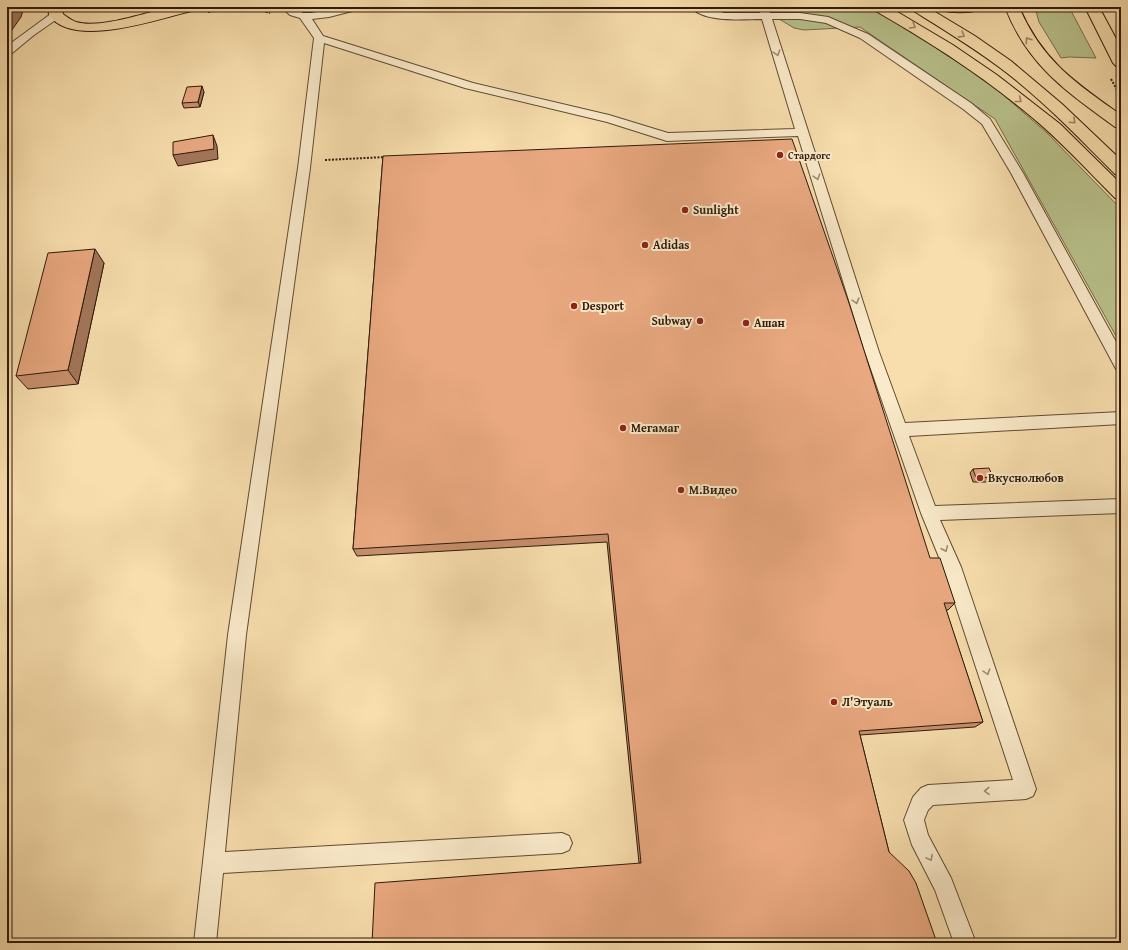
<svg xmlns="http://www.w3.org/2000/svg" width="1128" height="950" viewBox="0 0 1128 950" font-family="'Gentium Book Plus',serif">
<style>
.green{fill:#b9c28d;stroke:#746e4b}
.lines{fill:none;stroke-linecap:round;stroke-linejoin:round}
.lane-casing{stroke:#604b32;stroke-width:2}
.primary-casing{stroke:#2e1a09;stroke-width:2}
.path{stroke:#2e1a09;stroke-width:2;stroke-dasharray:2 1.5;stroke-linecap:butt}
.lane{fill:#faeaca;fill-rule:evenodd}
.primary{fill:#f8dead;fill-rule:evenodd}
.wall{fill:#c8906e;stroke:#2e1a09}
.shaded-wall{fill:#a3765a;stroke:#2e1a09}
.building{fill:#e9a880;stroke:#2e1a09}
.oneway{stroke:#9d8663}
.oneway2{stroke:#9e8c73}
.poi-dot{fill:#8f2418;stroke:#faeaca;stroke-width:1.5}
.labels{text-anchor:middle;stroke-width:4;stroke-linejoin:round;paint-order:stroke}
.far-poi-label{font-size:10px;font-weight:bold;fill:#2e1a09;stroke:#faeaca;text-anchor:start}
.poi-label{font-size:12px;font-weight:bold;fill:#2e1a09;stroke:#faeaca;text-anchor:start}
</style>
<rect width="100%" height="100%" fill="#f8dead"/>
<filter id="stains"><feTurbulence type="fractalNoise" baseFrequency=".005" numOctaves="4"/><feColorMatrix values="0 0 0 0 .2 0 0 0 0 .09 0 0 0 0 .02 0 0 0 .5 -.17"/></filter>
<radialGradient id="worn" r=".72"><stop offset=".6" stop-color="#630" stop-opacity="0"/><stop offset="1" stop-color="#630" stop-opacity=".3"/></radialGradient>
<!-- green -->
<path class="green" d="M775,7h96l37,20 51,32 42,34 46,40 74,76v136l-126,-226 -135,-92 -56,3 -10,-2 -15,-9z
M1035,7h34l27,51 -27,-1 -8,1 -22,-36z"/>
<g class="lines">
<defs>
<path id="lane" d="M281,7h12l10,6h8l32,-6h18l-1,2 -31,8 -17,2 11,17 150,47 136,32 59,18 127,-4 -33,-110c-19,0 -58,4 -71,-12h14l19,6h36l-2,-6h10l2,6h30l28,4 40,17 103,69 19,16 33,54 98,178v20l-5,-2 -105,-196 -29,-49 -19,-15 -103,-71 -34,-15 -26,-4h-28l107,333 26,71 216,-11v12l-212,12 26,70 186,-7v14l-181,7 21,47 75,222 -3,7 -7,3 -93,6 -5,5 -4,10 4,15 23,43 25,65h-22l-19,-53 -23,-45 -8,-25 9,-23 8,-9 7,-3 85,-5 -70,-213 -22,-54 -56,-161 -67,-216 -131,5 -60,-19 -142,-34 -141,-45 -14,125 -64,467 -21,217 337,-19 7,3 3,7 -3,7 -7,3 -339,20 -7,70h-22l34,-308 70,-467 16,-130 -14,-20 -10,-3z
M56,12l5,3 -1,2 -26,18 -23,19 -4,1v-9l45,-33z"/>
<path id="primary" d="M48,7h14l1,7c4,3 8,6 13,8 24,7 69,-9 94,-15 8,-1 18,0 27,0l-2,3c-34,8 -122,40 -146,5z
M872,7h17l64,38 44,30 63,49 61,60v16l-6,-2c-29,-29 -56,-59 -87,-84 -48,-40 -100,-73 -154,-104z
M910,7h17l48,29 36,25 51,43 59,56v16l-6,-2c-37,-37 -74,-76 -116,-107 -28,-21 -58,-39 -87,-57z
M939,7h42l-2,3c-11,3 -27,3 -38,0z
M1005,7h14c23,54 57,76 102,108v13l-6,-1c-49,-36 -87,-61 -110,-120z
M1085,7h14l22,41v20l-5,-2 -3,-3z"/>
</defs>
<!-- lane casing -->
<use href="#lane" class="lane-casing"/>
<!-- primary casing -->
<use href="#primary" class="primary-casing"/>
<!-- path -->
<path class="path" d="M249,7l21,6
M208,12l26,-5
M1111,79l10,18
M325,160l61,-3"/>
<!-- lane -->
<use href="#lane" class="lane"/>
<!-- primary -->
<use href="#primary" class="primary"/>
</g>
<!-- wall -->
<path class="wall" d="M204,92l-4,15 -16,1 -2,-5z
M383,156l547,402 25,45 -7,7h-2l37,112 -8,5 -115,8 29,117 -250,11 -32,-321 -250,14 -4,-7z
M104,263l-26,121 -50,5 -12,-13z
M973,469l20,8 -4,5h-16l-3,-9z"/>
<!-- shaded-wall -->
<path class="shaded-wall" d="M9,7h15l-3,10 -14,20v-27z
M202,86l2,6 -4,15 -2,-5z
M213,135l4,11 1,13 -40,7 -5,-11z
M95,249l9,14 -26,121 -10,-14z
M7,259l4,5 -4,12z"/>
<!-- building -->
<path class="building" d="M202,86l-4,16 -16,1 5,-16z
M213,135l1,14 -41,6v-13z
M792,139l57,164 81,255h10l15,45h-11l39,119 -124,9 30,121 20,19 7,12 21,60h-565l3,-60 266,-20 -33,-329 -255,15 30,-393z
M95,249l-27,121 -52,6 32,-123z
M989,468l4,9 -17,1 -3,-9z"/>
<!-- one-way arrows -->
<defs><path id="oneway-chevron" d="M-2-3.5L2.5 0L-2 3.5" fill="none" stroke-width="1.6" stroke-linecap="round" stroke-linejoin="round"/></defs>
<g class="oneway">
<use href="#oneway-chevron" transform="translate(913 26) rotate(30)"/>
<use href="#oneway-chevron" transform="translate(962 35) rotate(32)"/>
<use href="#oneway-chevron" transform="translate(1028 40) rotate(-123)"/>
<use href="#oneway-chevron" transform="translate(1019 100) rotate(39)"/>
<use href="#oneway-chevron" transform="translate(1073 121) rotate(43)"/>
</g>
<g class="oneway2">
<use href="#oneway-chevron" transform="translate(777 53) rotate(73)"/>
<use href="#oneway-chevron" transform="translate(817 177) rotate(72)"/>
<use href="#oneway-chevron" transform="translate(856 301) rotate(74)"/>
<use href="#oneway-chevron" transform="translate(945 549) rotate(67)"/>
<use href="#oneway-chevron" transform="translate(987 672) rotate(72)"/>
<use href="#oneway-chevron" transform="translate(987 791) rotate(177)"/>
<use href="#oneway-chevron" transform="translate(930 858) rotate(62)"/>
</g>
<!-- markers -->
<g class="poi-dot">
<circle cx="780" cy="155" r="4"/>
<circle cx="685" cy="210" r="4"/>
<circle cx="645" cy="245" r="4"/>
<circle cx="574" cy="306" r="4"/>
<circle cx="700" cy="321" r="4"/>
<circle cx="746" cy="323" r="4"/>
<circle cx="623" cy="428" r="4"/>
<circle cx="980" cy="478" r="4"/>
<circle cx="681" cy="490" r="4"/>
<circle cx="834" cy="702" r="4"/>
</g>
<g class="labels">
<!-- far-poi labels -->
<g class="far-poi-label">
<text x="788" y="159">Стардогс</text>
</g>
<!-- poi labels -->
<g class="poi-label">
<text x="693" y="214">Sunlight</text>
<text x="653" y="249">Adidas</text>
<text x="582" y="310">Desport</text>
<text x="692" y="325" text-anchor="end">Subway</text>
<text x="754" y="327">Ашан</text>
<text x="631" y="432">Мегамаг</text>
<text x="988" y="482">Вкуснолюбов</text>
<text x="689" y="494">М.Видео</text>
<text x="842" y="706">Л'Этуаль</text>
</g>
</g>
<!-- margin -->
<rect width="1128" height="950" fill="none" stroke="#f8dead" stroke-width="24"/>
<rect x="8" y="8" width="1112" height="934" fill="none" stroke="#2e1a09" stroke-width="2"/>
<rect x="12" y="12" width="1104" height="926" fill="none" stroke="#2e1a09"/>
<rect width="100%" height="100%" filter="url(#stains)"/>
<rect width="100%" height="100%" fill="url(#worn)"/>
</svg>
